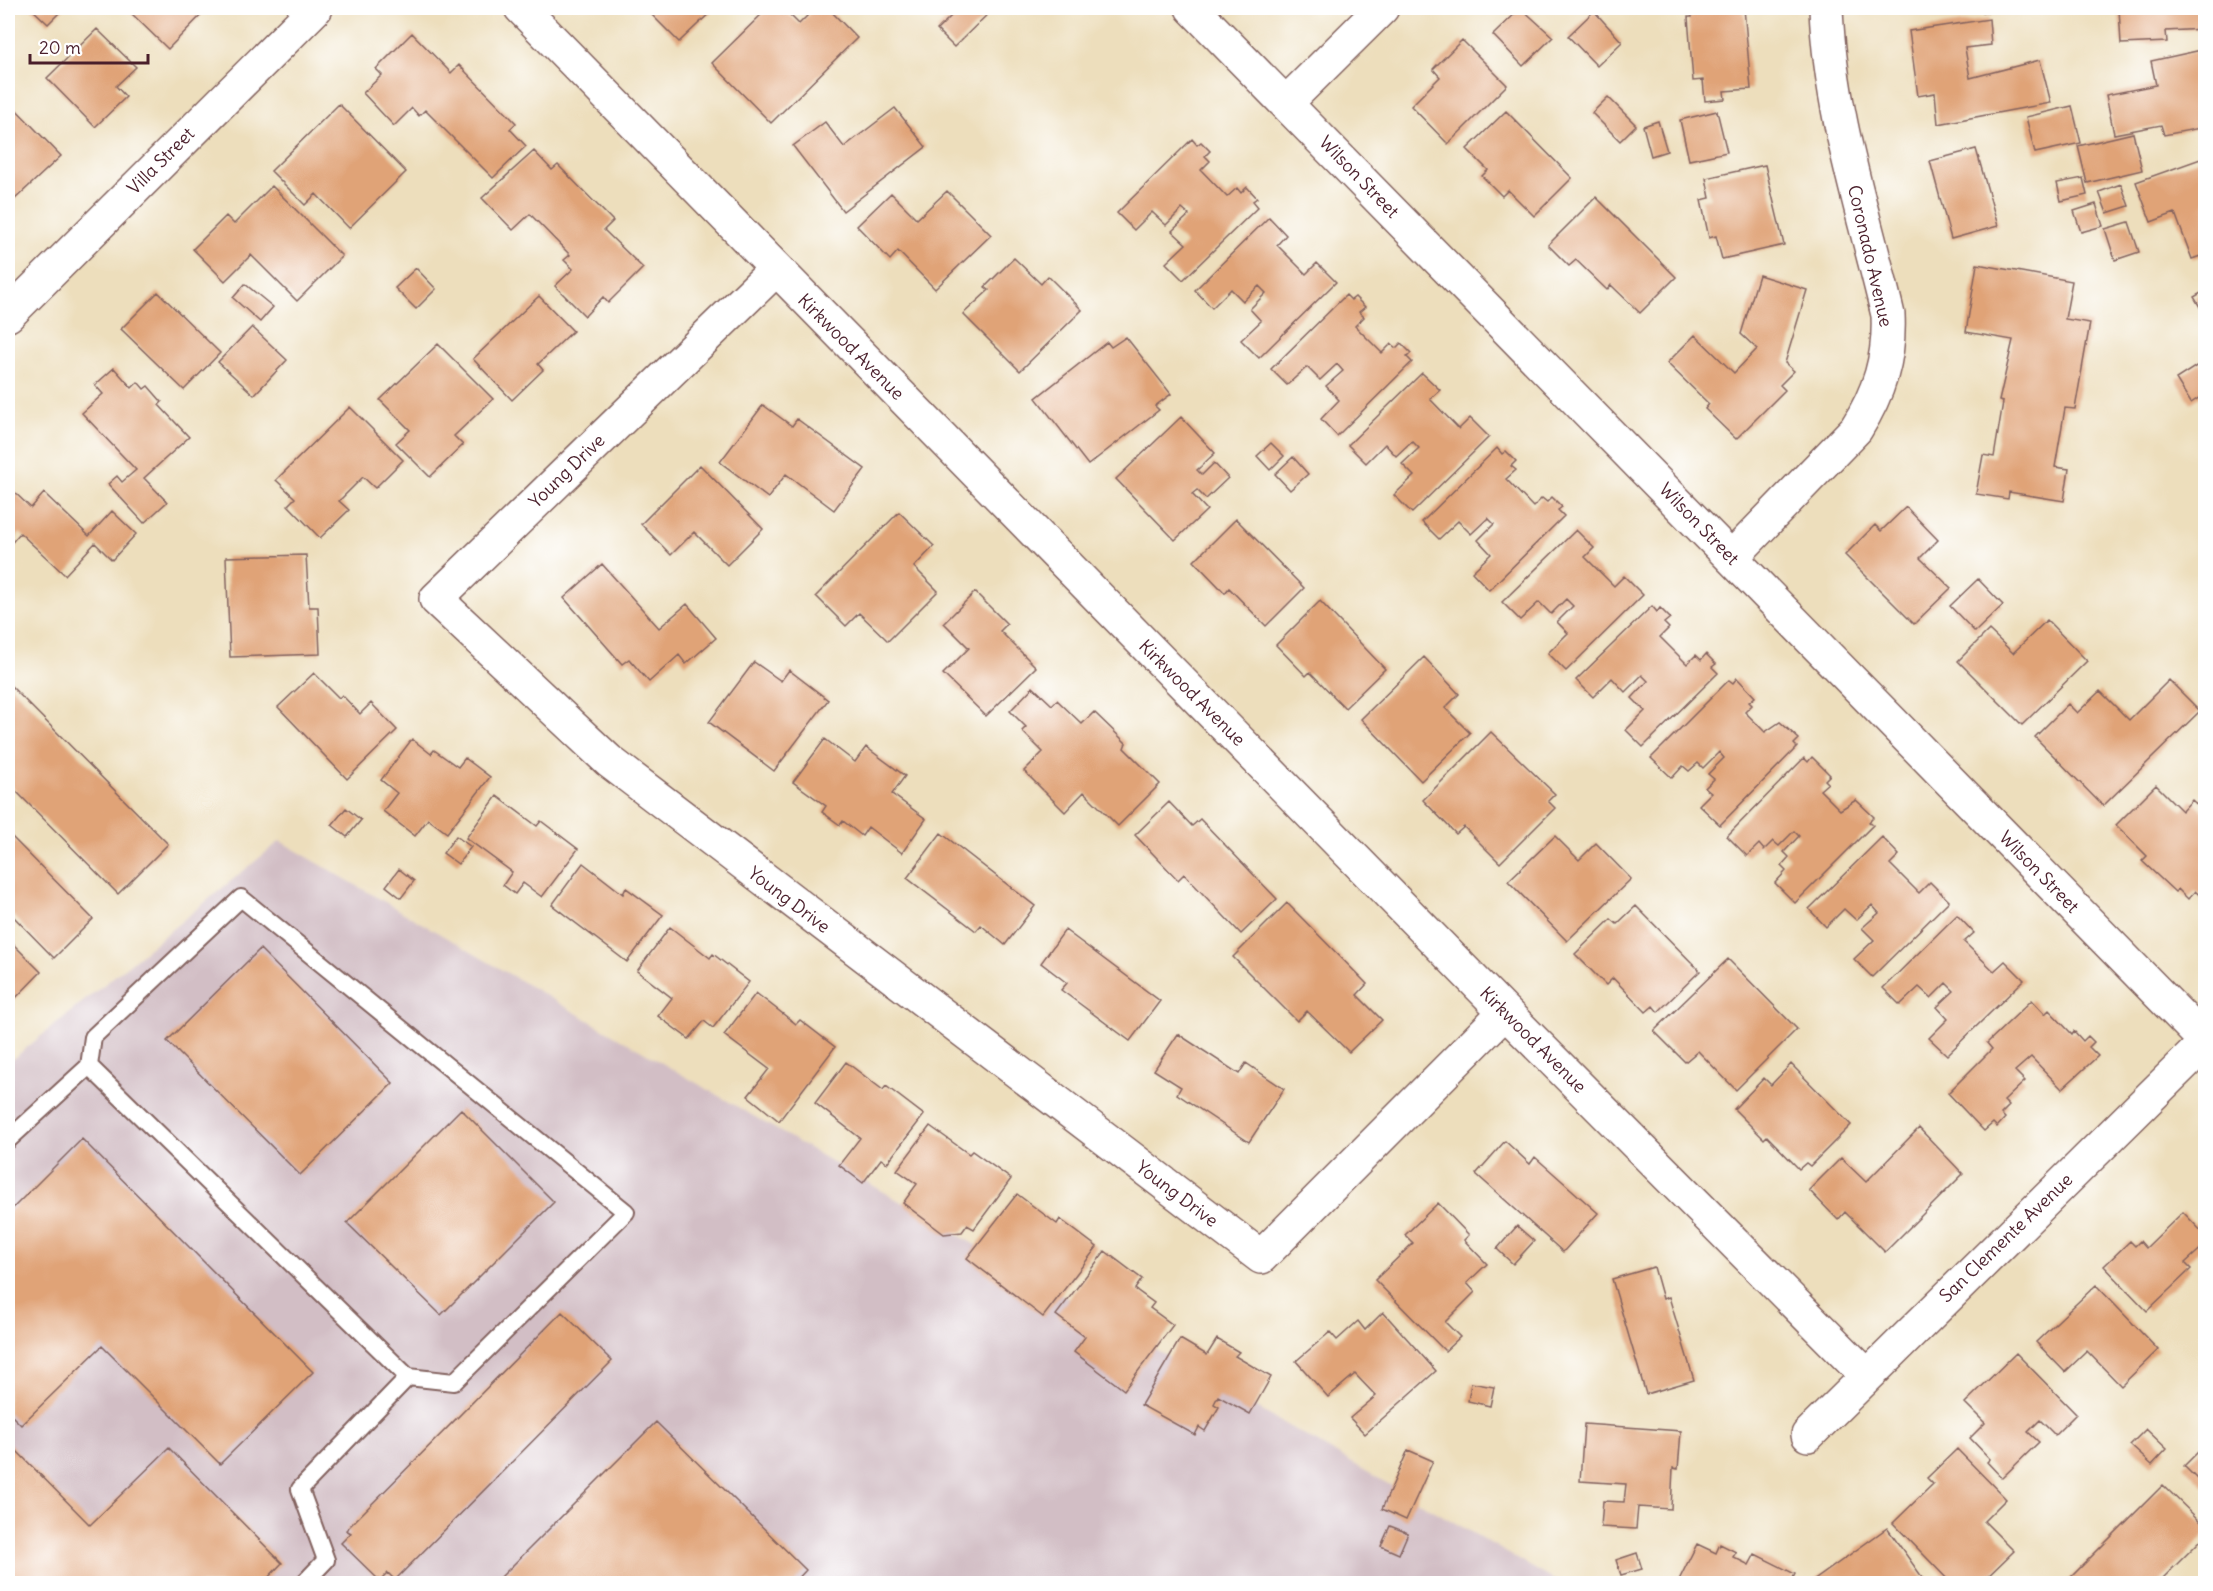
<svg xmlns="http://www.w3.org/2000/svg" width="2213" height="1591" viewBox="0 0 2213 1591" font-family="Delius,sans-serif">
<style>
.industrial{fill:#d2bec5}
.building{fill:#e0a377}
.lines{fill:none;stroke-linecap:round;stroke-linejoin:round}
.service-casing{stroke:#83625e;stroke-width:20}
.minor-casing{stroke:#83625e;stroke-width:36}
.tertiary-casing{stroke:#83625e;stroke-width:36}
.service{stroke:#fff;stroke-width:16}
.minor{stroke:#fff;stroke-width:33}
.tertiary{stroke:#fff;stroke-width:33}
.labels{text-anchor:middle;stroke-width:6;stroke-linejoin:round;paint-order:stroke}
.street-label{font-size:18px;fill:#4a1f2b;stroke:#fff}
</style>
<rect width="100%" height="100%" fill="#fff"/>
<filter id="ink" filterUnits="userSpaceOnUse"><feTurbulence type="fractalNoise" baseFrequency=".0167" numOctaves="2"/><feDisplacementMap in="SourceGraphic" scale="12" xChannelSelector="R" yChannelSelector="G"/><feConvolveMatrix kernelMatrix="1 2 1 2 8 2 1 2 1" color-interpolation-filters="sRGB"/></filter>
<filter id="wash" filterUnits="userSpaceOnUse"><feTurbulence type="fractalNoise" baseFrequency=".008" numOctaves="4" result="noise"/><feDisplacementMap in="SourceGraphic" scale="24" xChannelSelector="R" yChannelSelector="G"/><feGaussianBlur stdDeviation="1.35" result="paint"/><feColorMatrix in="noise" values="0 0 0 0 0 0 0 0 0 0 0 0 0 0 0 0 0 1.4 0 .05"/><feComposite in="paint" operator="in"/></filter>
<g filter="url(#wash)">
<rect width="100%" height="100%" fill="#eddebc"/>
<!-- industrial -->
<path class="industrial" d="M280,841l623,362 656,380 -1551,1v-521z"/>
<g id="blocks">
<!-- building -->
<path class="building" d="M31,8h33l-16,16z
M132,8h76l-40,41 -39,-38z
M645,8h70l-36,34z
M768,8h15l16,16 16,-16h13l29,30 -86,85 -59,-60z
M952,8h42l-40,39 -17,-17 19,-19z
M1521,8l32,29 -30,29 -30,-31z
M1691,8h53l7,81 -27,2 1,8 -20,2 -2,-21 -10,1 -5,-64h4z
M1982,8h41v3l-41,1z
M2119,8h84l1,21 -38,2 1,11 -46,2z
M1594,11l28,31 -25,24 -29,-30z
M1989,19l2,26 -26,3 5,30 70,-18 11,43 -113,21 -3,-31 -17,3 -9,-65z
M97,29l39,38 -20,19 10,11 -31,30 -48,-49z
M412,33l39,40 8,-8 57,58 -6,6 16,17 -33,32 -68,-68 -6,6 -7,-8 -18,18 -31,-33 19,-18 -6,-6z
M1462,40l45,45 -59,59 -37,-38 29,-29 -7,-8z
M2206,49v78l-42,8 -3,-10 -47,9 -8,-39 50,-10 -5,-24z
M1608,97l28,28 -16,16 -28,-28z
M8,101l53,55 -46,43 -7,-7z
M339,104l67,68 -57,56 -33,-34 -11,11 -34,-34z
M2072,106l9,37 -46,10 -9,-36z
M895,108l31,39 -83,64 -50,-65 32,-24 19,25z
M1506,111l66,67 -38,38 -26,-26 -6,6 -20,-20 6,-6 -21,-21z
M1717,111l10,41 -38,8 -9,-40z
M1658,121l9,30 -16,5 -8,-30z
M2133,133l9,37 -55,13 -9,-37z
M1192,139l5,6 4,-3 9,9 -5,5 5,5 -9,9 26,27 10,-9 4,5 6,-6 10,11 -4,3 5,6 -75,73 -17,-17 20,-19 -14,-13 17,-16 -7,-6 -16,16 -14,-13 -18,18 -17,-17z
M1976,149l22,77 -47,13 -21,-78z
M534,151l18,19 6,-5 55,56 -9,9 39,38 -35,35 -5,-6 -18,19 -30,-30 18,-17 -9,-9 6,-5 -40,-41 -17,16 -31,-32z
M2206,157v97l-14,5 -17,-46 -24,9 -15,-40z
M1765,165l19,80 -62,14 -6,-23 -7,2 -8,-38 9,-2 -4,-20z
M2083,178l4,17 -26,6 -4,-18z
M2121,184l8,22 -22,7 -8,-21z
M272,186l70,70 -45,45 -46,-46 -26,26 -32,-32 33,-33 8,8z
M947,191l44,44 -56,54 -37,-38 -8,9 -33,-34 34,-33 26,26z
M1596,197l80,80 -36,36 -29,-28 -4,5 -31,-30 -7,6 -21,-21z
M2096,204l7,22 -22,6 -7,-21z
M1269,217l17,18 -9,10 29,29 11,-11 19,19 -77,76 -18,-18 20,-19 -11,-12 16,-16 -7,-7 -16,15 -12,-12 -19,19 -17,-18z
M2129,222l10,30 -24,8 -10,-31z
M1014,258l27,26 7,-8 34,34 -62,61 -57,-57 26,-24 -4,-3z
M1977,264l95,17 -7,38 25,4 -15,86 -10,-1 -10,59 14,2 -5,32 -55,-9 -1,7 -32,-5 7,-39 11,2 9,-55 -4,-1 14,-61 -47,-8z
M416,268l20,21 -20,20 -21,-21z
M1759,275l48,15 -22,73 9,8 -14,14 5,5 -49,49 -31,-30 4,-5 -42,-41 28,-28 39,38 23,-24 -16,-15z
M245,284l28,23 -13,15 -27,-24z
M2206,290v27l-12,-20z
M158,292l62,61 -36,37 -63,-61z
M1346,295l5,5 4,-3 10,10 -6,5 5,5 -9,9 27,27 9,-9 5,4 5,-5 10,10 -4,4 5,5 -75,74 -16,-17 18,-19 -13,-14 17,-15 -6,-7 -17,16 -13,-13 -20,18 -16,-16z
M539,296l34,35 -35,33 5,6 -31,30 -39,-41z
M252,327l35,33 -33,35 -36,-33z
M1126,337l45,57 -16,12 4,4 -71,55 -52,-67 71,-56 4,5z
M438,344l55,55 -39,37 9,9 -33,32 -34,-34 14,-13 -30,-30z
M2201,363l5,7v23l-15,10 -15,-24z
M114,368l18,20 6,-6 6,7 4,-3 14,16 -3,3 30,32 -45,41 23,24 -23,21 -36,-39 9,-8 5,6 14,-12 -54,-57 21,-19 -8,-9z
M1422,373l18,17 -10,9 29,30 11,-11 19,19 -77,76 -18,-18 20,-19 -12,-12 17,-16 -7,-7 -16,15 -11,-12 -19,19 -18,-18z
M763,405l29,21 5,-7 68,50 -31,41 -48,-36 -18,24 -48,-36z
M350,407l53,53 -28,28 -12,-11 -24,24 10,9 -29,28 -32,-33 7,-7 -19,-18z
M1181,417l34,36 -18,17 5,5 12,-12 14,15 -22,21 -9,-9 -5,4 15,16 -32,30 -59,-61z
M1271,443l13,13 -14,14 -13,-14z
M1497,448l5,6 4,-3 10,10 -5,5 5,4 -10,9 27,28 9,-9 5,4 5,-5 10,10 -4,3 6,6 -75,74 -17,-18 19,-18 -13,-14 16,-16 -6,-6 -17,16 -13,-13 -19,18 -17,-17z
M1293,457l15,17 -18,16 -15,-16z
M700,465l63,64 -36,36 -33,-33 -23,23 -30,-31z
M8,486l23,22 13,-15 45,43 23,-25 24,23 -24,26 -17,-17 -30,32 -45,-42 -12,14z
M1906,507l32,33 -18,18 31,30 -37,36 -69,-69 30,-30 6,6z
M899,512l35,34 -20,21 24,24 -50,50 -29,-28 -13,13 -30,-30z
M1236,519l68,69 -38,38 -37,-38 -4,5 -31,-32z
M1576,530l18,18 -9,9 29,29 10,-10 19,19 -77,76 -18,-18 20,-20 -11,-11 16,-16 -7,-7 -15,15 -12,-12 -19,18 -18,-18z
M306,555l3,52h9l2,47 -90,3 -4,-100z
M602,564l57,64 28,-24 29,34 -30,26 -7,-9 -30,27 -20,-23 -7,5 -58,-66z
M1978,579l25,26 -28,27 -25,-26z
M975,592l32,32 -7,7 36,36 -50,49 -43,-42 26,-26 -25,-25z
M1320,601l65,68 -40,39 -35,-36 -4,4 -30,-31z
M1652,606l5,6 3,-4 10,10 -6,5 5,5 -9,9 27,27 9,-9 5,5 5,-6 10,10 -4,3 6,6 -75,74 -17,-17 19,-19 -13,-13 16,-17 -6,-6 -17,17 -13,-14 -19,19 -17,-17z
M2047,620l40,41 -65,64 -64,-64 31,-31 24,23z
M1424,657l35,37 -14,14 25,25 -49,48 -60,-62z
M754,662l27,19 8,-11 39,30 -54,71 -65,-49z
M314,673l25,25 3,-3 18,19 11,-11 26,27 -50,49 -69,-72z
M1737,678l18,19 -6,5 3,3 -7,7 20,20 15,-10 19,17 -5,5 3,3 -77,78 -21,-20 12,-12 -6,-5 9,-9 -6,-5 16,-16 -5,-6 -16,16 -5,-5 -9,8 -6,-5 -11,12 -21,-20 78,-78 4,3z
M2169,680l31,31 -97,95 -68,-69 33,-33 9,9 23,-22 29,29z
M8,683l160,161 -50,50 -110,-111z
M1033,687l19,18 5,-5 25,24 12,-12 32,31 -2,5 36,36 -42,42 -34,-34 -19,20 -41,-41 19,-19 -21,-21 4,-4 -16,-16z
M1491,732l64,62 -7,7 7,7 -55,55 -36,-36 -8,7 -33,-34z
M412,739l19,15 3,-4 24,17 7,-9 25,19 -43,56 -19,-14 -13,17 -32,-25 14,-18 -16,-13z
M825,739l30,23 11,-15 39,29 -13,18 34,25 -24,34 -34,-26 -6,9 -19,-15 -3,4 -18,-13 4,-6 -33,-24z
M1812,757l18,18 -5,5 3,3 -8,7 20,20 16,-10 18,17 -5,5 4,3 -78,78 -20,-20 11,-12 -5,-5 8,-9 -5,-5 15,-16 -5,-5 -15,15 -6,-5 -9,9 -5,-6 -12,12 -20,-20 77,-78 4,4z
M2156,785l26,26 10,-11 14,13v88l-11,-10 -7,8 -10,-10 -3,3 -33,-31 5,-5 -31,-31z
M497,796l40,30 4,-5 37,28 -36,48 -19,-14 -8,11 -12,-9 9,-13 -46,-34z
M1169,802l23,24 8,-7 77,80 -36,35 -57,-60 -6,6 -43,-45z
M346,808l15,12 -14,17 -15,-12z
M8,833l85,86 -39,39 -46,-47z
M941,833l94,73 -30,39 -24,-20 -5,6 -69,-53z
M456,836l15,11 -13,17 -15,-11z
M1555,836l24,24 17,-17 35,36 -64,62 -59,-60z
M1882,837l17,18 -9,9 29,29 11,-11 19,19 -77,76 -18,-18 20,-19 -12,-12 17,-15 -7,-8 -16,15 -12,-11 -18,18 -17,-18z
M583,863l40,31 3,-6 37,27 -36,47 -75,-57z
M399,869l15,12 -13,17 -15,-12z
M1287,903l80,81 -10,11 25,25 -33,32 -42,-41 -10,10 -64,-64z
M1636,906l64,65 -42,41 -5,-6 -7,6 -33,-34 -7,7 -31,-31 36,-35 6,5z
M1957,915l17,18 -10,9 30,29 11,-10 19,19 -77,75 -18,-17 19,-19 -11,-12 17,-16 -8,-8 -15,15 -12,-11 -19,18 -17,-17z
M670,927l40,31 3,-4 36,28 -36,46 -9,-7 -15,18 -31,-23 14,-18 -35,-27z
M1065,930l95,71 -30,40 -69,-51 6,-7 -26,-20z
M8,939l33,33 -33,34z
M260,949l133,134 -93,92 -133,-134z
M1728,959l69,70 -61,61 -38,-39 -13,11 -31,-31z
M756,993l40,31 4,-4 35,27 -56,74 -31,-25 21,-27 -45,-34z
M2032,1000l13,14 4,-4 23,24 2,-3 9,10 5,-5 6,6 -5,5 9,9 -36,33 -31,-32 -16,14 10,10 -21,20 5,5 -8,8 4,4 -8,9 -4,-4 -9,8 -36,-38 44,-44 -5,-6z
M1178,1034l61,40 7,-11 38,26 -35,53 -72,-48 4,-7 -27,-17z
M846,1062l37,28 3,-4 38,29 -37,48 -6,-4 -18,24 -24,-18 21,-27 -45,-35z
M1791,1064l60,61 -41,41 -4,-3 -7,6 -32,-33 -3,3 -30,-30 30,-31 7,7z
M461,1109l93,93 -113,113 -94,-92z
M930,1126l39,28 3,-3 39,28 -37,50 -7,-4 -5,7 -18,2 -41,-31 14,-19 -20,-14z
M1919,1128l44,46 -78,78 -40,-40 -7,8 -29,-30 32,-32 25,24z
M82,1139l231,233 -93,92 -118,-118 -81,79 -13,-13v-199z
M1505,1141l25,23 5,-7 63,56 -35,39 -87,-78z
M1017,1194l40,30 3,-5 37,28 -54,70 -76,-59z
M1438,1203l31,32 -5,5 23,24 -20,19 8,9 -30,30 15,15 -15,14 -70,-71 38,-37 -8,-8z
M2183,1212l23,24v8l-21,19 6,6 -44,42 -43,-45 26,-25 5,5 5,-5 6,7z
M1517,1226l17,15 -21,23 -16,-15z
M1105,1251l37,28 -7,10 19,14 -4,5 23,17 -49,65 -50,-38 11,-15 -29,-22z
M1654,1267l9,32 6,-2 25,83 -48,14 -34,-115z
M2096,1285l62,65 -37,36 -34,-35 -22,21 -29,-30z
M562,1312l50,49 -217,219 -7,-7 -8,8 -39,-38 10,-10 -5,-3z
M1383,1312l53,59 -71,63 -15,-16 26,-22 -21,-22 -27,23 -32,-36 34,-29 7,8 21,-19 7,9z
M1180,1339l27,16 10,-16 22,13 -4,4 36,21 -21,37 -32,-18 -4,8 5,3 -14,24 -6,-4 -4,8 -54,-30z
M2016,1353l60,61 -21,21 -15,-15 -12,12 11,10 -37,36 -15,-16 3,-3 -20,-21 15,-15 -20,-20z
M1471,1383l23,4 -4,19 -22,-5z
M656,1422l150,148 -13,14h-299z
M1584,1424l97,7 -3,38 -5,-1 -2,41 -33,-2 -2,22 -35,-2 2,-26 21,1 2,-18 -46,-3z
M2146,1429l21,20 -15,16 -22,-20z
M8,1442l82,83 79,-77 113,115 -20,21h-254z
M2206,1444v44l-22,-22z
M1957,1449l49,50 -22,22 30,30 -34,33h-28l-59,-61 40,-39 -6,-6z
M1408,1450l25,11 -27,59 -24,-11z
M2163,1485l43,42v8l-49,49h-93z
M1390,1526l18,7 -9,21 -18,-8z
M1887,1528l40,56h-118z
M1697,1544l19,9 4,-9 16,8 -3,5 16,8 6,-11 40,20 -5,10h-113z
M1637,1553l5,16 -21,6 -5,-15z"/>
</g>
</g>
<g filter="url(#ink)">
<use href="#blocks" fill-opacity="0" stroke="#83625e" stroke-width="1.5"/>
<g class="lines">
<defs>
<path id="service" d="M89,1066l4,-29 148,-139 385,314 -172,170 -46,-5
M8,1140l81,-74 319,311 -108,112 26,71 -23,24"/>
<path id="minor" d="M521,8l984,1004 361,363
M1192,8l1014,1034 -398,393
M1286,103l96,-95
M775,270l-339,329 173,162 652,496 244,-245
M1732,557l124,-128c23,-36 34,-71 32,-114 -24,-102 -58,-202 -62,-307"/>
<path id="tertiary" d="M8,315l308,-307"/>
</defs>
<!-- service casing -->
<use href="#service" class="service-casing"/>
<!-- minor casing -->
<use href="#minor" class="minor-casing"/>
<!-- tertiary casing -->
<use href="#tertiary" class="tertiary-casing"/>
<!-- service -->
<use href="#service" class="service"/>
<!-- minor -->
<use href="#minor" class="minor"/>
<!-- tertiary -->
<use href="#tertiary" class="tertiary"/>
</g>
</g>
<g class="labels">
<!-- street labels -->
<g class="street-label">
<text transform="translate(161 161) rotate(-45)" y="6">Villa Street</text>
<text transform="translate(1359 177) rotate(46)" y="6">Wilson Street</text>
<text transform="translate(1870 256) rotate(77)" y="6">Coronado Avenue</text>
<text transform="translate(851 347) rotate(45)" y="6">Kirkwood Avenue</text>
<text transform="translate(567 471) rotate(-44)" y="6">Young Drive</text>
<text transform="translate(1699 524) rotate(46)" y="6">Wilson Street</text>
<text transform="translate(1192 693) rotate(45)" y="6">Kirkwood Avenue</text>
<text transform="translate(2039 872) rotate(46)" y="6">Wilson Street</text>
<text transform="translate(789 900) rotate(37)" y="6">Young Drive</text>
<text transform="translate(1533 1040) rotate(45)" y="6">Kirkwood Avenue</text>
<text transform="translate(1177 1194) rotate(37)" y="6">Young Drive</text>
<text transform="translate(2006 1238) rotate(-44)" y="6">San Clemente Avenue</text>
</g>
</g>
<!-- margin -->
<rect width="2213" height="1591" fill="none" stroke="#fff" stroke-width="30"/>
<!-- scale -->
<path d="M30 54v9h118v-9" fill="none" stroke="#4a1f2b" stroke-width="3"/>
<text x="39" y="54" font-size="18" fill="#4a1f2b" stroke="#ffffff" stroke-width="4.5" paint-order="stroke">20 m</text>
</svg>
